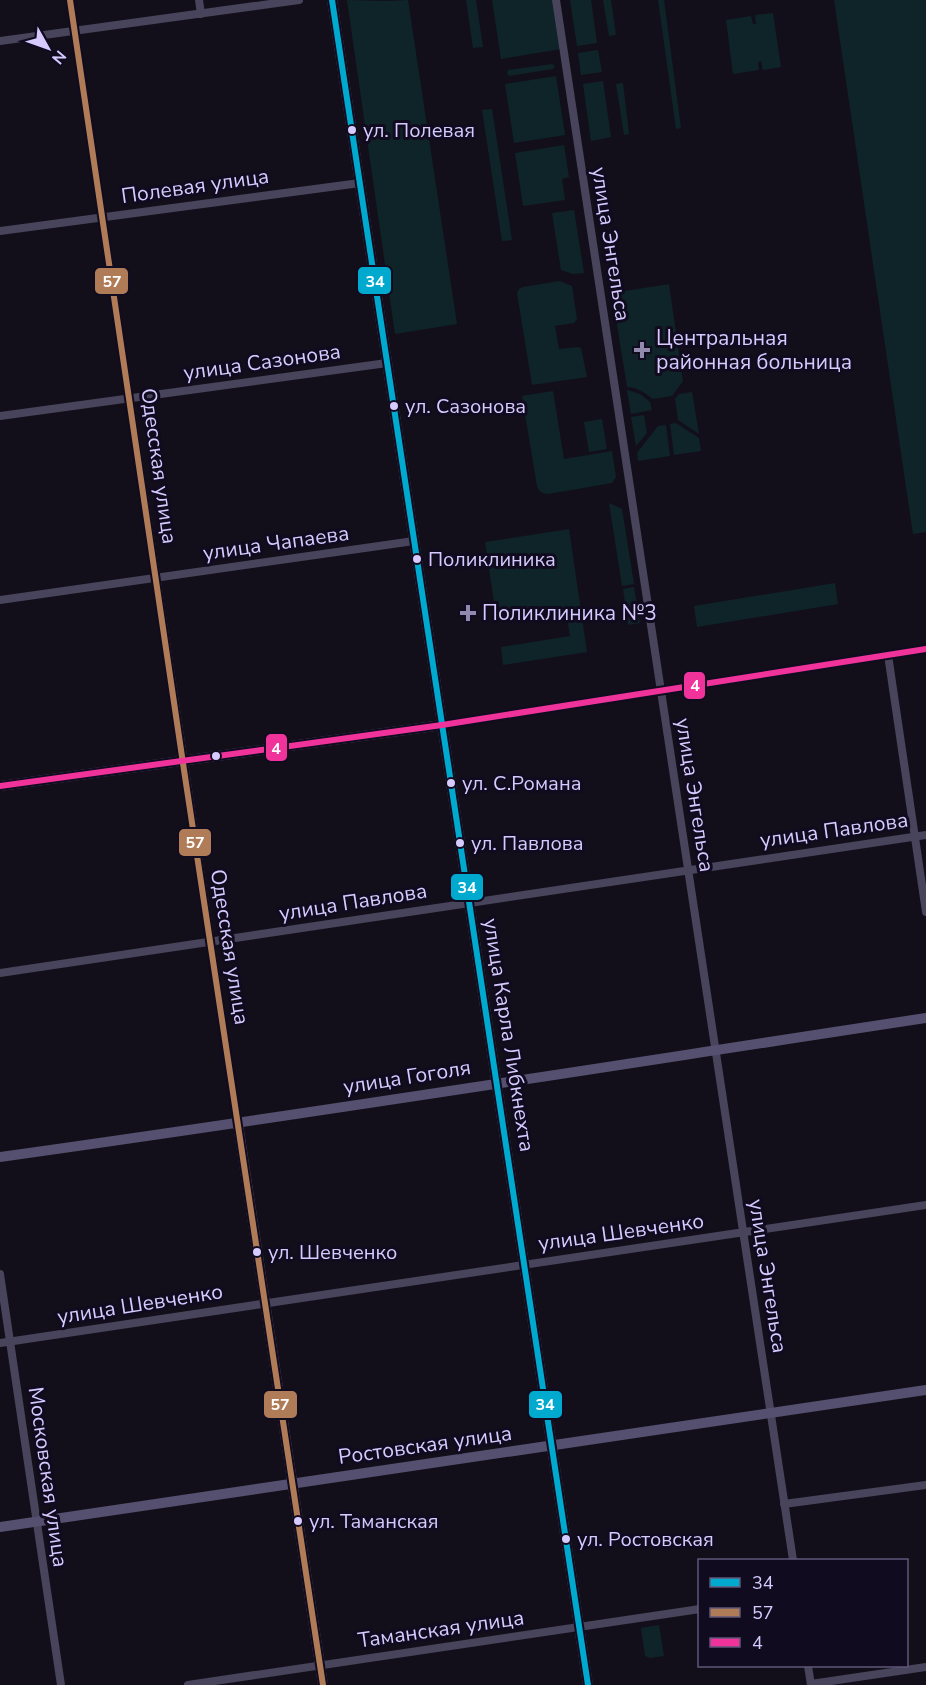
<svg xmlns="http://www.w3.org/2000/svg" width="926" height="1685" viewBox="0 0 926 1685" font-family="'Nunito Sans',sans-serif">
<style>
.green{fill:#0f2428}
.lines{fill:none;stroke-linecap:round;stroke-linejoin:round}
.street{stroke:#48445c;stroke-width:8}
.secondary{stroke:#55506f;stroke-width:10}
.bus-1-casing{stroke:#110b1f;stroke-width:10}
.bus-2-casing{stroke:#110b1f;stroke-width:10}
.bus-3-casing{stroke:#110b1f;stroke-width:10}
.bus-1{stroke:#00a9ce;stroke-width:6}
.bus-2{stroke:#b07c57;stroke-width:6}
.bus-3{stroke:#ef339a;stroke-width:6}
.bus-dot{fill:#d6caff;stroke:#110b1f;stroke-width:2}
.poi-dot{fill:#9289af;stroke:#110b1f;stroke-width:2}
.labels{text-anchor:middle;stroke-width:6;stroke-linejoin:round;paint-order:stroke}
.bus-label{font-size:20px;fill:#d6caff;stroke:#110b1f;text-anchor:start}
.street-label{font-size:21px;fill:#d6caff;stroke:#110b1f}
.poi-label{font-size:21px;fill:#d6caff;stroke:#110b1f;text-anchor:start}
.line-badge{stroke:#110b1f;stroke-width:2}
.badge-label{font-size:16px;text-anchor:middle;font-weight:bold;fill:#fff}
</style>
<rect width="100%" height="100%" fill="#130f1a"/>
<!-- green -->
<path class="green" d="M347,0l39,1 22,-1 49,324 -62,10z
M466,0h10l7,47 -10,1z
M492,0h62l7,49 -60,10z
M570,0h21l6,43 -20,3z
M603,0h8l5,35 -7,1z
M658,0h6l17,128 -5,1z
M834,0h92v532l-13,2z
M773,13l8,54 -18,3 -2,-9 -3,1 1,8 -26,4 -7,-54 25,-4 2,8h3l-1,-9z
M598,50l4,22 -21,3 -3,-22z
M552,64l3,2 -2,3 -44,7 -2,-3 1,-3z
M556,76l9,59 -51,8 -9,-59z
M603,81l8,56 -20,4 -8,-57z
M623,83l6,51 -5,1 -8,-51z
M492,109l20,131 -10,1 -20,-131z
M564,145l5,32 -7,2 3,21 -42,6 -8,-53z
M574,210l10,63 -11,1 -12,-4 -9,-57z
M560,281l12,5 5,33 -3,4 -19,3 4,23 19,-2 3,1 6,29 -55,8 -15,-92 2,-4 4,-2z
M669,284l14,97 -11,15 -19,3c-8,-6 -16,-12 -26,-12l-15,-94z
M627,390l13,4 10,8 2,8 -21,4z
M553,391l11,68 48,-8 4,26 -4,6 -64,11c-6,0 -9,-3 -11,-8l-15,-90z
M692,392l7,42 -21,-14 -3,-21 4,-5z
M644,415l3,18 -11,13 -5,-29z
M602,419l5,30 -18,3 -5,-30z
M676,423l23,15 2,13 -27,4 -4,-31z
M666,425l4,31 -32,5 -1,-8 21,-27z
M609,503l13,6 12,75 -12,2z
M569,529l18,123 -84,13 -2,-18 69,-11 -4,-25 -69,11 -12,-80z
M835,583l3,21 -141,23 -3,-21z
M634,587l6,36 -12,2 -5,-36z
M659,1625l5,31 -14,2 -5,-2 -4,-28z"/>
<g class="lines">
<!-- street -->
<path class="street" d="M70,0l168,1124
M199,0l2,14
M556,0l237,1560
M0,41l299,-41
M0,231l360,-48
M0,416l387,-53
M0,600l414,-59
M888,655l38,257
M442,725l484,-76
M0,973l926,-138
M0,1274l61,411
M0,1343l926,-138
M784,1504l142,-19
M808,1666l3,19
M811,1684l115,-17
M188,1685l512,-76"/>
<!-- secondary -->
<path class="secondary" d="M332,0l256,1685
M0,786l442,-61
M238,1124l85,561
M0,1157c309,-43 617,-92 926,-139
M0,1527l926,-137"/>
<defs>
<path id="bus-1" d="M332,0l256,1685"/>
<path id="bus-2" d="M70,0l114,770 139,915"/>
<path id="bus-3" d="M0,786l442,-61 484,-76"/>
</defs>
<!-- bus-1 casing -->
<use href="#bus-1" class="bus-1-casing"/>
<!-- bus-2 casing -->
<use href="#bus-2" class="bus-2-casing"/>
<!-- bus-3 casing -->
<use href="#bus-3" class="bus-3-casing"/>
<!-- bus-1 -->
<use href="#bus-1" class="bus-1"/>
<!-- bus-2 -->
<use href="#bus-2" class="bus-2"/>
<!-- bus-3 -->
<use href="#bus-3" class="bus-3"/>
</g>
<!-- markers -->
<g class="bus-dot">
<circle cx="352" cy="130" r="5"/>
<circle cx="394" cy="406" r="5"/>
<circle cx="417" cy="559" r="5"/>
<circle cx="216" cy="756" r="5"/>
<circle cx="451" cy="783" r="5"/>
<circle cx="460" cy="843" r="5"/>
<circle cx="257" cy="1252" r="5"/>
<circle cx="298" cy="1521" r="5"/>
<circle cx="566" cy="1539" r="5"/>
</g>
<g class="poi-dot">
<path d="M639 341h6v6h6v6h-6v6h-6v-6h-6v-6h6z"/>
<path d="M465 604h6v6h6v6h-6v6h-6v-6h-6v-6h6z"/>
</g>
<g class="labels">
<!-- bus labels -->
<g class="bus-label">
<text x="363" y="137">ул. Полевая</text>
<text x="405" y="413">ул. Сазонова</text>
<text x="428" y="566">Поликлиника</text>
<text x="462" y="790">ул. С.Романа</text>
<text x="471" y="850">ул. Павлова</text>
<text x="268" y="1259">ул. Шевченко</text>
<text x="309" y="1528">ул. Таманская</text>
<text x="577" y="1546">ул. Ростовская</text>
</g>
<!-- street labels -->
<g class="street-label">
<text transform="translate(195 186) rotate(-8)" y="7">Полевая улица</text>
<text transform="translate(611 244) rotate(81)" y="7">улица Энгельса</text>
<text transform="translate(262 362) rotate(-8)" y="7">улица Сазонова</text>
<text transform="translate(159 466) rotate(82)" y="7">Одесская улица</text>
<text transform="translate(276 543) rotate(-8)" y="7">улица Чапаева</text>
<text transform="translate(695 795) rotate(81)" y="7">улица Энгельса</text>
<text transform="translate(834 830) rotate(-8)" y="7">улица Павлова</text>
<text transform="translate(353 902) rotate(-9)" y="7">улица Павлова</text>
<text transform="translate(230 947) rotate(81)" y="7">Одесская улица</text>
<text transform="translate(509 1035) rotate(81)" y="7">улица Карла Либкнехта</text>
<text transform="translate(407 1077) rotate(-9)" y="7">улица Гоголя</text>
<text transform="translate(621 1232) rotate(-8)" y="7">улица Шевченко</text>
<text transform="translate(768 1276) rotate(81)" y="7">улица Энгельса</text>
<text transform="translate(140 1304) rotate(-9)" y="7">улица Шевченко</text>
<text transform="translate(425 1445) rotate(-8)" y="7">Ростовская улица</text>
<text transform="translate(48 1477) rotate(82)" y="7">Московская улица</text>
<text transform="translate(441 1629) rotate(-8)" y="7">Таманская улица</text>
</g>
<!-- poi labels -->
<g class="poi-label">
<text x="656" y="345">Центральная<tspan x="656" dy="24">районная больница</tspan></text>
<text x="482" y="620">Поликлиника №3</text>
</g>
</g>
<g class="line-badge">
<rect x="357" y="266" width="35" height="29" rx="6" fill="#00a9ce"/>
<rect x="94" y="267" width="35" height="28" rx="6" fill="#b07c57"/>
<rect x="683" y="671" width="23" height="29" rx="6" fill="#ef339a"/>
<rect x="265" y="733" width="23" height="29" rx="6" fill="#ef339a"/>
<rect x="178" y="828" width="34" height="29" rx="6" fill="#b07c57"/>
<rect x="450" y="873" width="34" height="28" rx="6" fill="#00a9ce"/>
<rect x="528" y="1390" width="35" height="29" rx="6" fill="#00a9ce"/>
<rect x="263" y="1390" width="35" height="29" rx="6" fill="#b07c57"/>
</g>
<g class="badge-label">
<text x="375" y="287">34</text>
<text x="112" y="287">57</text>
<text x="695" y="691">4</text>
<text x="276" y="754">4</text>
<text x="195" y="848">57</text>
<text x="467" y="893">34</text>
<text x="545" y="1410">34</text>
<text x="280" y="1410">57</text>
</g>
<!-- legend -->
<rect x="698" y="1559" width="210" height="108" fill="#110b1f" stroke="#605779" stroke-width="1.5"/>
<rect x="710" y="1578" width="30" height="9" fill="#00a9ce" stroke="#605779" stroke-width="1.5"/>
<text x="752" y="1589" font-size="18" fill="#d6caff">34</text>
<rect x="710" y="1608" width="30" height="9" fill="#b07c57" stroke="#605779" stroke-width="1.5"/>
<text x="752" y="1619" font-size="18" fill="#d6caff">57</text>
<rect x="710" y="1638" width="30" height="9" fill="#ef339a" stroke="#605779" stroke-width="1.5"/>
<text x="752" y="1649" font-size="18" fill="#d6caff">4</text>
<!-- north arrow -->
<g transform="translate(48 48) rotate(130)" stroke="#110b1f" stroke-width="4.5" paint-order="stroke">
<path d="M0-4.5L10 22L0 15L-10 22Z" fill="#d6caff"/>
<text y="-9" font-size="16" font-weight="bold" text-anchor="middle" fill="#d6caff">N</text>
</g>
</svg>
